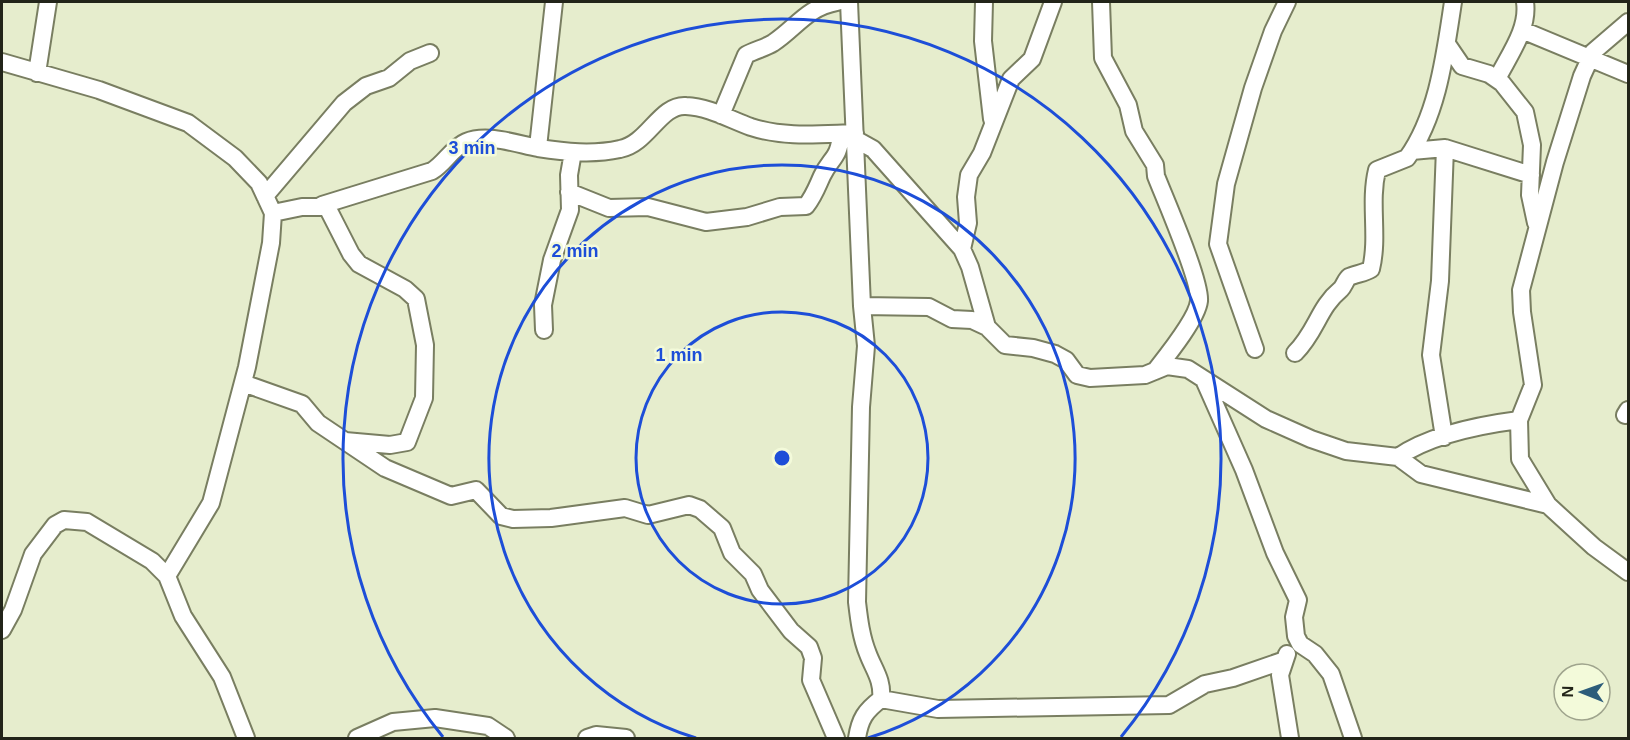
<svg xmlns="http://www.w3.org/2000/svg" width="1630" height="740" viewBox="0 0 1630 740" font-family="Arial,sans-serif">
<style>
.lines{fill:none;stroke-linecap:round;stroke-linejoin:round}
.minor-casing{stroke:#797e61;stroke-width:20}
.minor{stroke:#fff;stroke-width:16}
.ring{fill:none;stroke:#1d4ed8;stroke-width:3}
.centre{fill:#1d4ed8;stroke:#f3fada;stroke-width:3}
.ring-label{font-size:18px;text-anchor:middle;font-weight:bold;fill:#1d4ed8;stroke:#f3fada;stroke-width:5;stroke-linejoin:round;paint-order:stroke}
</style>
<rect width="100%" height="100%" fill="#e6edcd"/>
<g class="lines">
<defs>
<path id="minor" d="M849,2l13,304 4,40 -5,61 -4,195c2,17 4,35 11,52 6,16 15,26 13,45
M984,2l-1,39 9,78
M1101,2l2,56 25,47 6,26 21,34 1,11c9,23 45,105 43,125 -2,18 -33,56 -44,70
M1522,30l106,44
M1447,44l15,22 27,8 13,9 23,29 7,33 -2,50 6,28
M2,62l97,28 89,33 47,35 24,25 14,30 -2,30 -24,124 -36,136 -44,73 16,40 39,61 24,61
M37,73l11,-71
M1497,79c12,-24 32,-50 28,-77
M721,115l25,-60c9,-5 19,-7 27,-12 24,-16 33,-35 64,-41
M855,139l18,10 89,100 8,18 17,60
M538,147l16,-145
M1412,151l33,-3 86,27
M569,192l40,16 39,-1 58,15 41,-5 33,-10 26,-1c8,-10 11,-19 16,-30 9,-19 17,-17 19,-42
M265,196l79,-93 22,-17 23,-8 21,-17 20,-8
M322,205l110,-34c13,-8 20,-23 34,-29 21,-9 51,2 72,6 27,4 55,7 82,1 28,-5 40,-45 66,-43 23,1 43,13 65,21 33,11 69,7 104,6
M273,213l29,-6h25l24,47 8,10 46,25 11,10 9,46 -1,53 -17,44 -17,3 -45,-4
M962,249l6,-26 -2,-26 3,-22 13,-22 29,-74 21,-20 21,-57
M862,306l67,1 23,12 20,1 15,7 18,18 28,3 22,6 11,6 11,15 13,3 55,-3 22,-9 21,3 78,50 45,20 35,12 52,6 23,17 127,31 46,42 34,25
M544,330l-1,-25 9,-45 18,-50 -1,-35 4,-23
M1255,349l-37,-105 8,-60 27,-96 20,-57 14,-29
M1295,353c22,-22 23,-45 46,-64 3,-3 5,-10 8,-12 6,-3 16,-4 22,-8 8,-33 -2,-66 6,-99l30,-12c31,-43 38,-104 46,-156
M1205,382l39,88 31,83 23,47 -4,17 2,19 4,8 15,10 16,20 22,64
M243,383l59,21 16,19 67,45 66,28 25,-6 25,26 12,3 38,-1 74,-10 23,7 41,-10 11,4 22,19 10,25 21,21 7,16 31,41 18,16 4,11 -2,22 25,58
M1625,415l3,-5
M1444,437l-13,-82 9,-74 5,-133
M1398,457c32,-22 82,-32 121,-37
M1548,505l-28,-46 -1,-39 14,-35 -11,-73 -1,-22 34,-128 27,-86 11,-24 35,-30
M2,630l11,-20 20,-56 22,-29 9,-5 23,2 65,39 15,15
M1287,654l-7,21 10,63
M357,738l36,-16 42,-4 53,8 18,12
M587,738l9,-3 30,3
M857,738c3,-19 8,-27 24,-39l57,10 231,-4 36,-21 28,-6 52,-18"/>
</defs>
<!-- minor casing -->
<use href="#minor" class="minor-casing"/>
<!-- minor -->
<use href="#minor" class="minor"/>
</g>
<!-- distance rings -->
<g class="ring">
<circle cx="782" cy="458" r="146"/>
<path d="M696 738A293 293 0 1 1 868 738"/>
<path d="M443 737A439 439 0 1 1 1121 737"/>
</g>
<circle cx="782" cy="458" r="9" class="centre"/>
<g class="ring-label">
<text x="472" y="154">3 min</text>
<text x="575" y="257">2 min</text>
<text x="679" y="361">1 min</text>
</g>
<!-- border -->
<rect width="1630" height="740" fill="none" stroke="#222419" stroke-width="6"/>
<!-- north arrow -->
<g transform="translate(1582 692) rotate(271)"><circle r="28" fill="#f3fada" stroke="#9fa48d" stroke-width="1.5"/>
<path d="M0-4.5L10 22L0 15L-10 22Z" fill="#2c5c7a"/>
<text y="-9" font-size="16" font-weight="bold" text-anchor="middle" fill="#222419">N</text>
</g>
</svg>
